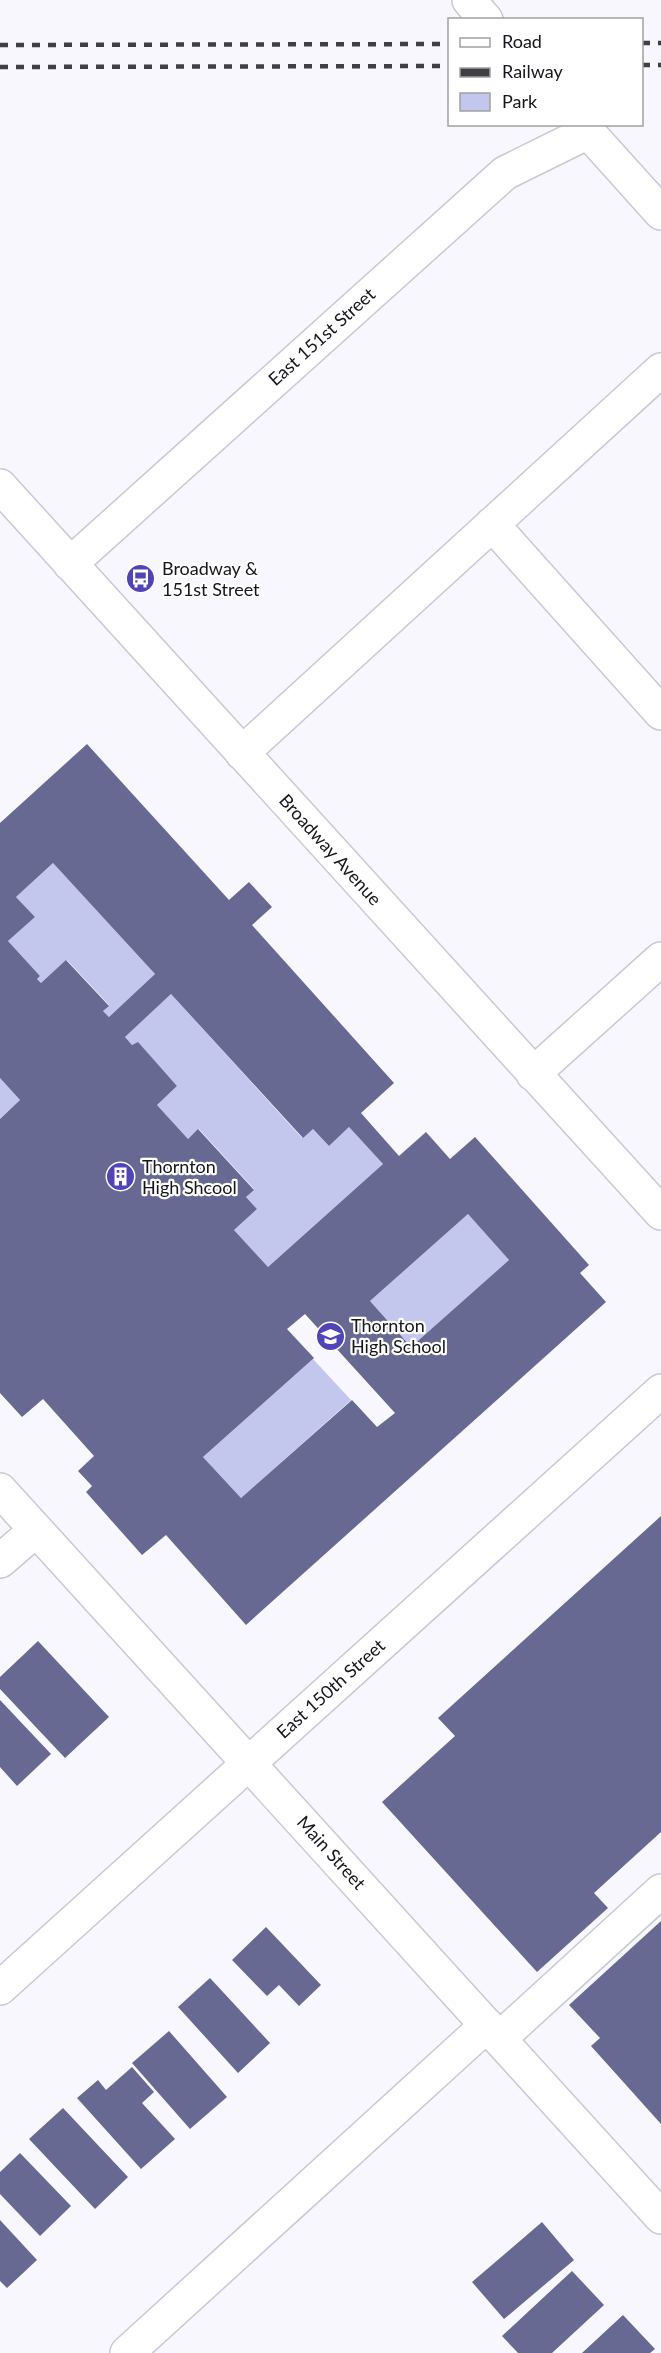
<svg xmlns="http://www.w3.org/2000/svg" width="661" height="2353" viewBox="0 0 661 2353" font-family="Lato,sans-serif">
<style>
.green{fill:#c4c7ed}
.building{fill:#676992;fill-rule:evenodd}
.lines{fill:none;stroke-linecap:round;stroke-linejoin:round}
.minor-casing{stroke:#c8c9d6;stroke-width:36}
.minor{stroke:#fff;stroke-width:33}
.rail{stroke:#3f3f44;stroke-width:4.5;stroke-dasharray:8 8;stroke-linecap:butt}
.labels{text-anchor:middle;stroke-width:4.5;stroke-linejoin:round;paint-order:stroke}
.street-label{font-size:18px;fill:#15151a;stroke:#fff}
.poi-label{font-size:18px;fill:#15151a;stroke:#fff;text-anchor:start}
</style>
<rect width="100%" height="100%" fill="#f7f7fd"/>
<!-- green -->
<path class="green" d="M53,863l102,111 -46,43 -6,-6 6,-6 -42,-45 -26,23 -4,-4 3,-3 -32,-35 27,-24 -19,-20z
M171,994l131,144 11,-9 16,17 20,-19 34,37 -115,103 -34,-37 23,-21 -11,-12 8,-8 -55,-60 -11,10 -31,-34 20,-19 -39,-43 -6,2 -7,-8z
M0,1078l20,22 -20,19z
M468,1214l41,46 -98,87 -41,-46z
M313,1359l38,41 -110,98 -38,-41z"/>
<!-- building -->
<path class="building" d="M87,744l142,156 20,-18 23,25 -20,18 142,158 -33,30 38,43 27,-24 24,27 25,-22 114,128 -9,8 26,29 -360,323 -80,-90 -24,20 -56,-63 6,-6 -14,-15 16,-15 -51,-57 -21,18 -22,-24v-274l20,-19 -20,-22v-255zM53,863l102,111 -46,43 -6,-6 6,-5 -43,-46 -25,23 -4,-4 3,-3 -32,-35 27,-24 -19,-20zM171,994l132,144 10,-9 16,17 20,-19 34,37 -115,103 -34,-37 23,-21 -11,-12 8,-7 -56,-61 -10,10 -31,-34 20,-19 -39,-44 -6,3 -7,-8zM468,1214l41,46 -98,87 -41,-46zM305,1314l90,99 -18,14 -25,-27 -111,98 -38,-41 111,-99 -27,-29z
M661,1516v316l-67,61 14,15 -71,64 -155,-170 73,-66 -17,-18z
M38,1641l71,76 -44,41 -65,-69v-12z
M0,1700l51,54 -34,32 -17,-19z
M661,1921v203l-70,-78 9,-8 -31,-33z
M266,1927l55,58 -22,21 -20,-21 -12,11 -35,-36z
M210,1978l60,65 -32,30 -60,-66z
M169,2031l58,66 -37,32 -58,-66z
M132,2067l22,25 -12,11 33,36 -34,30 -64,-71 21,-18 8,10z
M63,2108l65,69 -33,32 -66,-70z
M20,2153l51,53 -31,30 -40,-42v-22z
M0,2220l37,40 -30,28 -7,-7z
M542,2222l32,38 -70,59 -32,-37z
M572,2271l32,34 -52,48h-34l-16,-17z
M623,2315l32,34 -5,4h-68z"/>
<g class="lines">
<defs>
<path id="minor" d="M469,0l17,20
M581,124l80,89
M0,486l661,727
M492,524l169,189
M70,564l435,-391 83,-41
M242,753l419,-383
M533,1074l128,-115
M0,1490l661,727
M0,1561l36,-31
M0,1988l661,-597
M499,2039l162,-148
M127,2353l360,-328"/>
</defs>
<!-- minor casing -->
<use href="#minor" class="minor-casing"/>
<!-- minor -->
<use href="#minor" class="minor"/>
<!-- rail -->
<path class="rail" d="M642,43h19
M0,45l450,-1
M642,65h19
M0,67l450,-1"/>
</g>
<!-- icons -->
<defs>
<symbol id="bus-disc" viewBox="-11 -11 22 22"><circle r="9.5" fill="#5144bb" stroke="#fff"/><path d="M-5-6H5V4H4V6H2V4H-2V6H-4V4H-5ZM-3.5-4V0h7V-4ZM-3.5 1.2v1.5H-2V1.2ZM2 1.2v1.5H3.5V1.2Z" fill="#fff"/></symbol>
<symbol id="building-disc" viewBox="-11 -11 22 22"><circle r="9.5" fill="#5144bb" stroke="#fff"/><path d="M-4-6H4V6H1V3H-1V6H-4ZM-2.5-4.3h1.7v1.8h-1.7ZM.8-4.3h1.7v1.8H.8ZM-2.5-1h1.7V.8h-1.7ZM.8-1h1.7V.8H.8Z" fill="#fff"/></symbol>
<symbol id="school-disc" viewBox="-11 -11 22 22"><circle r="9.5" fill="#5144bb" stroke="#fff"/><path d="M0-5L7-2L0 1L-7-2ZM-4 1L0 2.5L4 1V4Q0 6-4 4Z" fill="#fff"/></symbol>
</defs>
<g fill-rule="evenodd">
<use href="#bus-disc" x="124" y="562" width="33" height="33"/>
<use href="#building-disc" x="104" y="1160" width="33" height="33"/>
<use href="#school-disc" x="314" y="1320" width="33" height="33"/>
</g>
<g class="labels">
<!-- street labels -->
<g class="street-label">
<text transform="translate(322 337) rotate(-42)" y="6">East 151st Street</text>
<text transform="translate(330 850) rotate(48)" y="6">Broadway Avenue</text>
<text transform="translate(331 1689) rotate(-42)" y="6">East 150th Street</text>
<text transform="translate(331 1853) rotate(48)" y="6">Main Street</text>
</g>
<!-- poi labels -->
<g class="poi-label">
<text x="162" y="575">Broadway &amp;<tspan x="162" dy="21">151st Street</tspan></text>
<text x="142" y="1173">Thornton<tspan x="142" dy="21">High Shcool</tspan></text>
<text x="351" y="1332">Thornton<tspan x="351" dy="21">High School</tspan></text>
</g>
</g>
<!-- legend -->
<rect x="448" y="18" width="195" height="108" fill="#ffffff" stroke="#a1a1a3" stroke-width="1.5"/>
<rect x="460" y="38" width="30" height="9" fill="#ffffff" stroke="#a1a1a3" stroke-width="1.5"/>
<text x="502" y="48" font-size="18" fill="#15151a">Road</text>
<rect x="460" y="68" width="30" height="9" fill="#3f3f44" stroke="#a1a1a3" stroke-width="1.5"/>
<text x="502" y="78" font-size="18" fill="#15151a">Railway</text>
<rect x="460" y="93" width="30" height="18" fill="#c4c7ed" stroke="#a1a1a3" stroke-width="1.5"/>
<text x="502" y="108" font-size="18" fill="#15151a">Park</text>
</svg>
